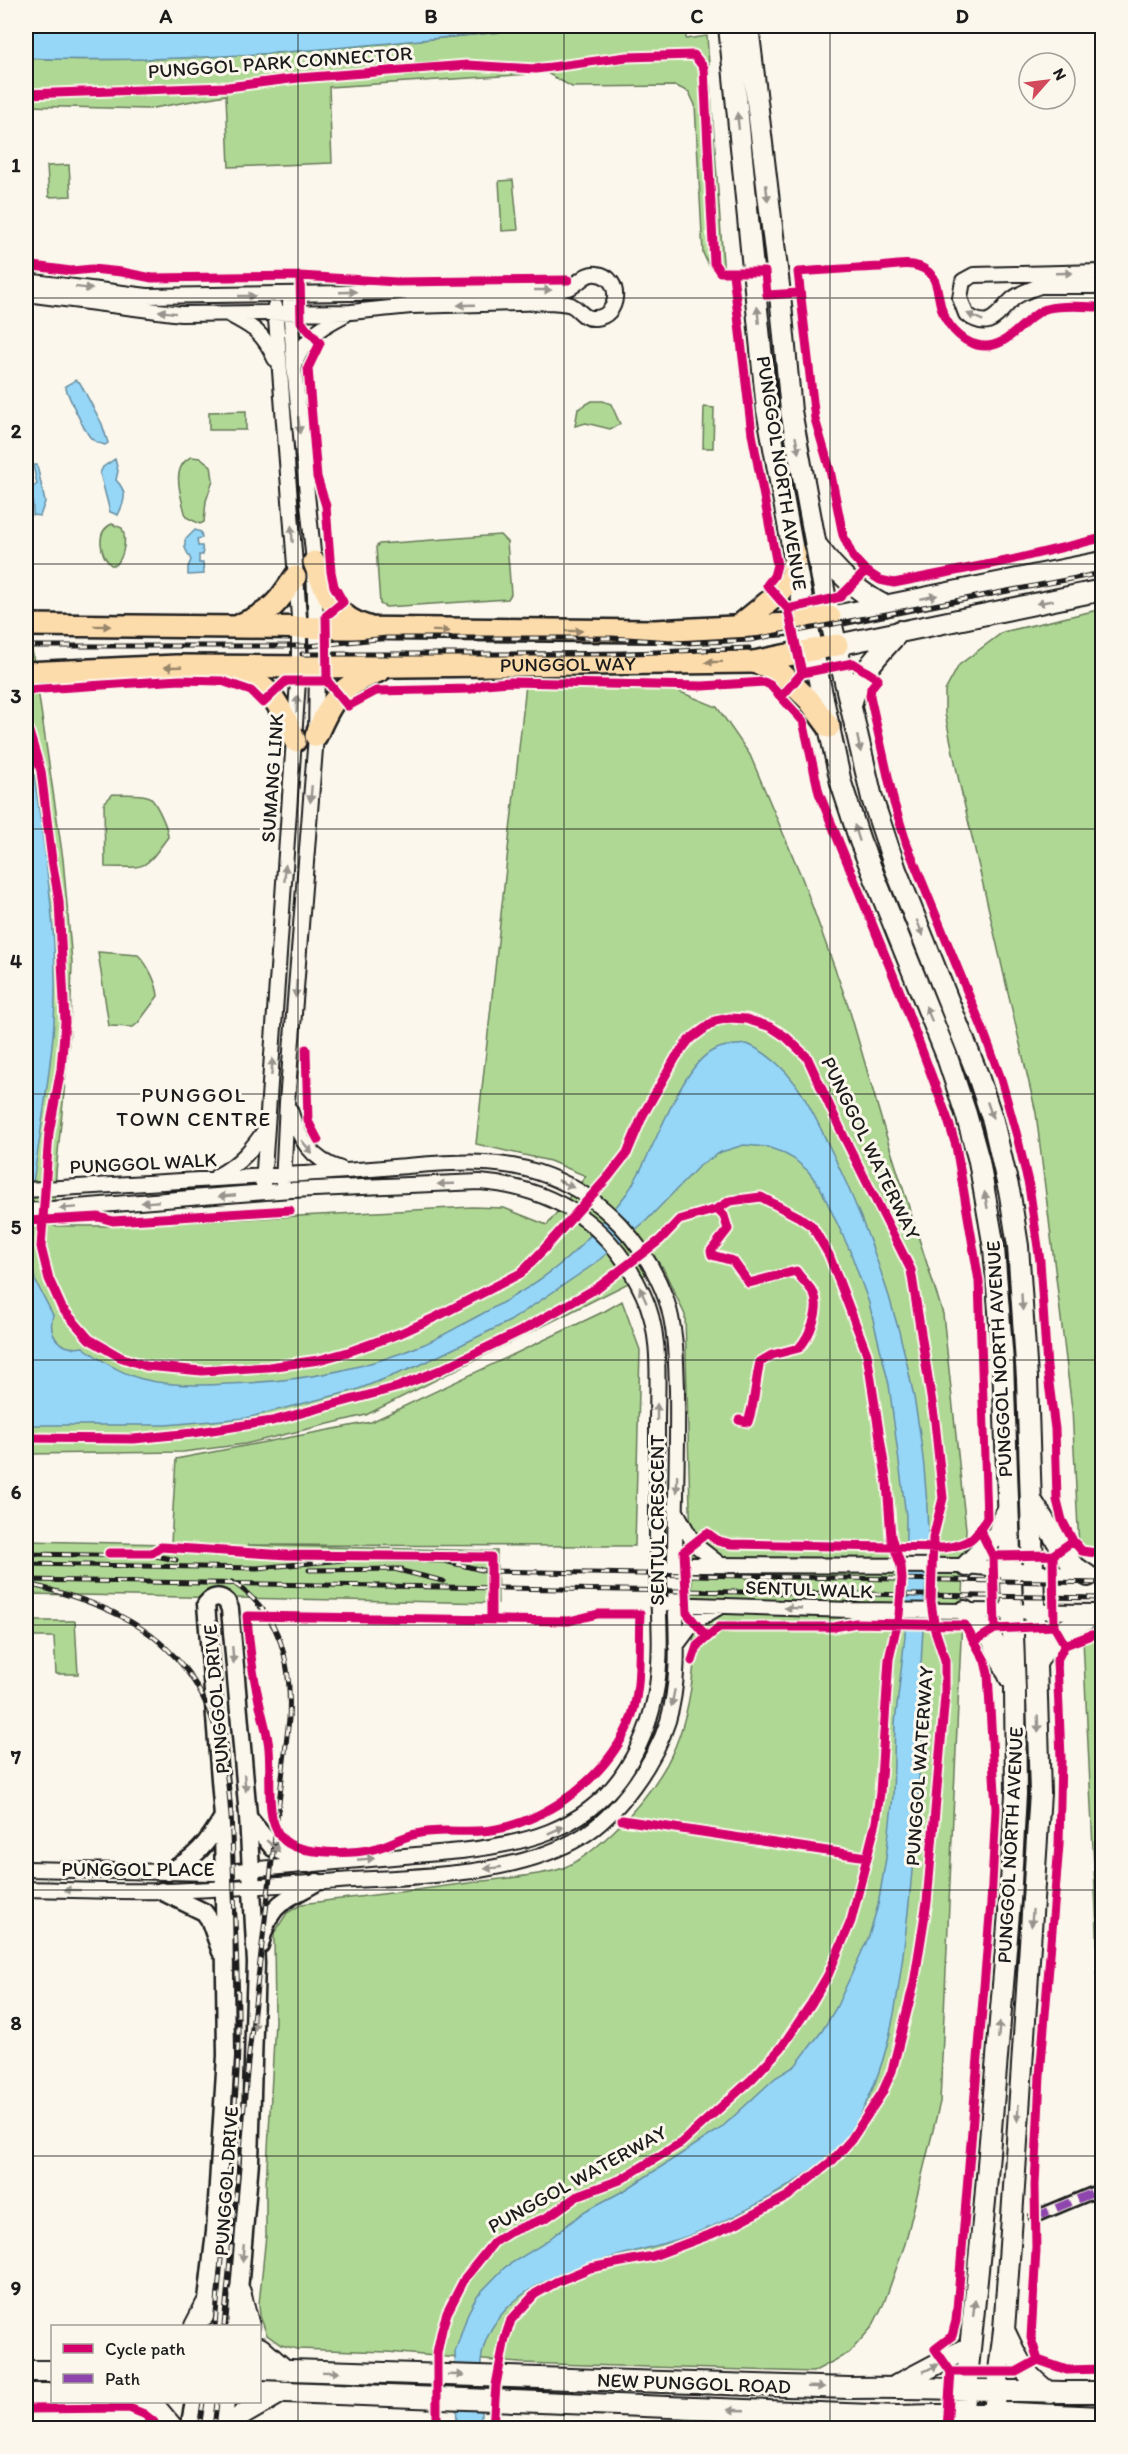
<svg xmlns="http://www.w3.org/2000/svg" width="1128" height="2454" viewBox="0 0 1128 2454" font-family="Itim,sans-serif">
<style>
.green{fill:#b0d895;stroke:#667a58;stroke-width:1.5}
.water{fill:#96d6f7;stroke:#658c9f;stroke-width:1.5}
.pier{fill:#fbf7ec}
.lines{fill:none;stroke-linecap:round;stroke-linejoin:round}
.pedestrian-casing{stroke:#1c1c1c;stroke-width:15}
.minor-casing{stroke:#1c1c1c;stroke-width:18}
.tertiary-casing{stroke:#1c1c1c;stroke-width:21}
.secondary-casing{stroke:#1c1c1c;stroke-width:24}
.primary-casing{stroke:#1c1c1c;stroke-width:26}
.pedestrian{stroke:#fbf7ec;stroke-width:10}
.minor{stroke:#fbf7ec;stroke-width:14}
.tertiary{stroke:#fbf7ec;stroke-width:16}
.secondary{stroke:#fbf7ec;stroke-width:20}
.primary{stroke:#fddcac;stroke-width:21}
.rail-casing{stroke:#1c1c1c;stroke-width:5}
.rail{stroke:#fbf7ec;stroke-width:3;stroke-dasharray:9;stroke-linecap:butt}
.quiet{stroke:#8e44ad;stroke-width:8;stroke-dasharray:15 8;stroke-linecap:butt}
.cycleway-casing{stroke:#fbf7ec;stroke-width:13}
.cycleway{stroke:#d6006c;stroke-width:9}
.oneway{fill:#97948e}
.oneway2{fill:#98866b}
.grid{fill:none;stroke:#1c1c1c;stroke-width:1.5;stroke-opacity:0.55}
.labels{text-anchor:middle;stroke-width:6;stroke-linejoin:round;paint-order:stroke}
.street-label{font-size:20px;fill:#1c1c1c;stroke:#fbf7ec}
.neighbourhood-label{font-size:21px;letter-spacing:1.5px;fill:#1c1c1c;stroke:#fbf7ec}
.neatline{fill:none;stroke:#1c1c1c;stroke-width:2}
.grid-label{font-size:20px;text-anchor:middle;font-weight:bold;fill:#1c1c1c}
</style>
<rect width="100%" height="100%" fill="#fbf7ec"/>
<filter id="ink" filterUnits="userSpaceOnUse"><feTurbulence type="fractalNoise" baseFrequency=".0167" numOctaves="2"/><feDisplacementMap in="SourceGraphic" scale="12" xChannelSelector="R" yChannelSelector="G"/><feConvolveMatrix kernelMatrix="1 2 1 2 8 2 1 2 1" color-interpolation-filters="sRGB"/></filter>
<g filter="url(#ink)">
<!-- green -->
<path class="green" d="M562,26h123l1,13 21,-3 17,241 -15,-11 -6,-13 -8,-148 -6,-13 -13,-6 -104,1 -25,-14 -218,14 3,76 -103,4 -3,-72 -78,14 -122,-3v-48c179,8 357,-15 536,-32z
M69,165l2,31 -22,1 -2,-31z
M513,180l5,50 -16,1 -3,-50z
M592,401h11l8,3 9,20 -10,5 -24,-6 -11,3 3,-17z
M704,407l10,1 -1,40h-10z
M246,411v19h-37v-18z
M191,457l10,1 10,8 2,14 -7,21 -2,21 -4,2 -14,-7c-4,-19 -17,-49 5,-60z
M112,524l10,4c5,10 2,29 -6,37h-5c-11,-10 -16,-34 1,-41z
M500,535l7,7 4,52 -3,5 -122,8 -6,-3 -4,-57 3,-3z
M26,609l37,250 9,103 -2,71 -14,139 -2,54h55l363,-19 32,1 43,17 39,-49 -36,-15 -74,-17 50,-460 44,-1 98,4 49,20 33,48 52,123 46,127 37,127 58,182 23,215 -26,573 -35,142 -21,59 -12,24 -23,26 -36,19 -293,-9 -133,-11 -90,-3 -16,-4 -14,-10 -7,-19 -1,-12 7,-69v-49l9,-165 -1,-88 13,-20 15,-9c60,-8 120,-14 180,-23 23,-3 60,-5 81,-13 21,-9 35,-22 51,-37 53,-52 73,-94 80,-167l-9,-349 -23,-49 -296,149 -121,29 -62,8 -157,2z
M1102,609v941l-23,-2 -7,-139 -36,-296 -77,-332 -14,-67v-23l14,-26 44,-33z
M113,794c10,1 24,-1 34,2 8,2 21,32 21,41 -26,35 -20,30 -63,30l-1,-64z
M98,952l40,3c10,9 19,29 20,41l-20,27 -5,4 -24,-1z
M622,1301l18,49 -5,196 -388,-1 250,6 1,52 -472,-9v-53l191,4 -46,-2 5,-84 195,-37 234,-111z
M26,1621h49l3,53h-22l-2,-37h-28z
M1083,1639h19v581l-3,2 -2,-291z
M505,2421l121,7h-196v-6z"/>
<!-- water -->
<path class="water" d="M26,26h536c-179,17 -357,40 -536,32z
M76,380l4,3 22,41 6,19 -3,2c-3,-1 -9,-3 -12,-5 -7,-4 -25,-45 -28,-54z
M115,459l3,12 -2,9c12,12 9,21 2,35l-8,-3 -10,-39 3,-6z
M33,465h4l8,37 -5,14 -7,-1 -1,-27 5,-4z
M195,530l6,2 1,6 -5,1 1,7h4l1,9h-4v8h4l1,11 -16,1v-8l3,-7 -6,-12v-8z
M26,751l7,16c12,88 28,178 20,268 -6,65 -18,130 -27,195z
M747,1044c47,20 64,65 85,108 58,121 95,253 96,389l-10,176 4,13c-4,67 -8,134 -16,200 -8,70 -17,141 -55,201 -26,41 -114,87 -160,104 -64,24 -175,30 -205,105 -10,26 -4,61 -5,88h-24l-2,-76 13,-39 9,-17 28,-29 38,-23 42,-33 40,-21 95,-61 55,-51 20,-12 27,-35 14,-23 33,-72 9,-31 8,-47 7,-62 2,-73 10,-87 1,-120 -17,-131 -20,-82 -19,-52 -30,-64 -12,-16 -14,-12 -13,-7 -14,-5 -23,-2 -23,7 -22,14 -52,54 -54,45 -83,56 -90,44 -64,25 -110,28 -80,7h-140v-193l9,48 18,35c-6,22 8,36 30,32 17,13 37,26 59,32 28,7 57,7 85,5 66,-2 133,-13 195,-39 19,-8 37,-19 56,-29 34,-18 69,-38 97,-65 18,-18 37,-38 52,-58 25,-34 52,-125 85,-142 11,-6 23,-6 35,-7z"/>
<!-- pier -->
<path class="pier" d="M902,1543h28l-1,30h-27z"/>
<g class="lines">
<defs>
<path id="pedestrian" d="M1035,2217l67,-28"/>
<path id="minor" d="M1102,272l-128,3 -11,6 -3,17 6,16c26,19 31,-2 48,-16 8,-6 17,-9 26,-12h62
M26,281l121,15 408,-6c4,-1 10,-1 14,-2 10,-4 16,-16 28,-14 26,3 23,43 -2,44 -13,1 -14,-8 -24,-13 -5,-2 -12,-2 -18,-3l-142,4 -60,6 -170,2 -155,-20
M228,314c25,13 36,19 47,45
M295,363c13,-29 24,-35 51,-49
M290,1110c9,29 21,50 51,59
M217,1176c23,-12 36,-28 50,-49
M263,1184l36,-517v-50l-24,-311
M283,1184l4,-82 29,-366 1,-69 -3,-105 -20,-195 -4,-64
M26,1190c92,-6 184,-10 276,-16 30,-2 61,-4 92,-7 52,-4 104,-11 154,9 55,21 98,68 118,123 10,29 10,61 11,91 1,58 -2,117 -2,175 -1,52 8,106 -7,156 -13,41 -50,94 -87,116 -67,40 -165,39 -242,44 -59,4 -117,8 -175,10 -46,1 -92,-1 -138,-2
M26,1211l265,-21 189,-8c75,6 131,43 163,112 19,39 14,87 14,129 0,44 0,88 0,132 0,43 6,88 0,131 -5,33 -18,65 -37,92 -39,53 -97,66 -159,73l-248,22 -187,-4
M677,1513l17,31 27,21
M670,1570l5,-5h10l281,1 87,8 49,2
M666,1604l185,6 246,2
M676,1646l18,-24 27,-16"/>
<path id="tertiary" d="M248,1817l25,31 35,16
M168,1872c27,-13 40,-29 55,-55
M161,1891l43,21 5,7 12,33
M260,1945c10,-43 21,-42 57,-63
M205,2317l10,-85 11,-176 -3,-239 -17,-213c6,-8 14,-9 21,-2l3,7 18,207 8,147 -6,198 -14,165
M189,2428l5,-26
M223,2428l3,-26"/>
<path id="secondary" d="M729,26l38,384 36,195 26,122 12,56 19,58 86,213 20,60 13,47 15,87 9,114 12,327 1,105 -6,107 -25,300 -23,227
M748,26l32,268 11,117 35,189 46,198 24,72 81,203 16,48 17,74 8,51 9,132 13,415 -28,424 -8,113 -12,98
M818,547c19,26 39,44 67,59
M830,617l272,-55
M837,645l265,-55
M851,705c7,-31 28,-51 49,-74
M1033,1503l39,62 16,11
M966,1566l32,-32 7,-20
M965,1611l25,23 20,44
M1036,1664c18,-36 33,-36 66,-52
M240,2292l9,34
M195,2326l11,-21
M1004,2330c14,29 18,44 46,63
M260,2348l26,23
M260,2369l589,19c85,-2 169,5 253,4
M26,2371h26
M897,2385l72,-38
M260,2391l637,25 115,-3 90,4
M26,2394h26
M142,2402l15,7 16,19
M229,2428l13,-13 38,-22"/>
<g id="primary">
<path d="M314,562c12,30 19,55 54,65"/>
<path d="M242,624c29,-12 36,-21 53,-47"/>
<path d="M26,625l629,6 136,-7 39,-7"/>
<path d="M739,626l38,-31 15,-18 3,-23"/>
<path d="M754,662l24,8 31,30 20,27"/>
<path d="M234,668c38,19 45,35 61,73"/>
<path id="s1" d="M26,673l150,-7 141,1 437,-5 83,-17"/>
<path d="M316,736c17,-40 24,-49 65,-66"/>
</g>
</defs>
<!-- pedestrian casing -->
<use href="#pedestrian" class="pedestrian-casing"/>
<!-- minor casing -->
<use href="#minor" class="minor-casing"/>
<!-- tertiary casing -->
<use href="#tertiary" class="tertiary-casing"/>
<!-- secondary casing -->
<use href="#secondary" class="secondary-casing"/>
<!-- primary casing -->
<use href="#primary" class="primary-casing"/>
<!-- pedestrian -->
<use href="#pedestrian" class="pedestrian"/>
<!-- minor -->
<use href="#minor" class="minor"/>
<!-- tertiary -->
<use href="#tertiary" class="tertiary"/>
<!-- secondary -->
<use href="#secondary" class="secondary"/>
<!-- primary -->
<use href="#primary" class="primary"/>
<defs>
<path id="rail" d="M26,646h283l78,-8h225l75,5 63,-3 352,-67
M302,654h308l139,-6
M26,1554l130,2 20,4
M26,1564l231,4 97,-9 90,2 42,10 616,12
M394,1569l49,12
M309,1570l93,-1
M26,1580l1076,18
M36,1586c59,15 116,36 153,88 45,65 42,143 45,218 2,60 6,122 3,182 -5,84 -15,168 -22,252
M224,2326l24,-264 41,-343c3,-55 -7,-105 -57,-137
M199,2428l4,-26
M214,2428l3,-26"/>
</defs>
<!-- rail casing -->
<use href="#rail" class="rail-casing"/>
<!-- rail -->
<use href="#rail" class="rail"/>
<!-- quiet -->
<path class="quiet" d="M1035,2217l67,-28"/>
<defs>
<path id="cycleway" d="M26,94l202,-7 70,-9 169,-13 69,4 91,-12 67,-2 10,13 10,195 6,9h45l2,23 32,-2
M26,265l45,6 21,-2 30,3 30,6 148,-2 97,6 171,-2
M733,274l19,160 25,131 -3,11 -7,9 21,24 14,64 -20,23
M300,276l1,46 19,21 -12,25 9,109 9,29 5,66 3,14 9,16 -17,14 1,65 21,25 28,-15 95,-2 13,-5 26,-2 193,4 61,-4 6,3 33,36 16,72 83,204 45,120 9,29 23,135 8,237c-12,21 -19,27 -44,30l-212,-4 -13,-3 -11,-8 -23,18 3,62 19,23
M1102,307c-15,0 -46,-3 -59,3 -23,11 -36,42 -66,35 -17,-4 -32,-22 -36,-38 -5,-18 -2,-37 -28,-42 -10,-2 -23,1 -32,2 -28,1 -55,3 -83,5l17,147 15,51 13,65 10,22 13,14 14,9 14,3 117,-23 91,-22
M788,609l52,-12 26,-26
M802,673l51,-10 25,16 -7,9 -1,8 24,107 13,42 76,185 18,49 16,57 12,50 11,75 7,107 8,61 2,71 5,20 11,21 9,10 20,3
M26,690l154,-10 42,1 29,10 12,12 23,-22h41
M26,722l15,49 11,89 7,41 6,121 -4,47 -12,64 -8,114 8,32 13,29 27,31 31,18 26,9 56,5 67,-4 50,-7 29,-8 53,-19 37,-17 83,-43 23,-24 65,-73 18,-23 16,-38 33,-58 13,-17 26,-19 15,-3 16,1 25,8 15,10 21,20 37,80 67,133 24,152 8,76 -10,40 -2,64 4,28 10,30v36l-18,206 -13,81 -22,88 -10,22 -31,47 -18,20 -45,36 -51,27 -28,12 -56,21 -63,12 -34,14 -21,12 -24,26 -6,18 -9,47 -3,43
M306,1049l2,72 10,19
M717,1209l7,7 4,13 -17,22 1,4 21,6 16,22 47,-12c5,8 13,14 18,23 7,15 -4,42 -15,54l-27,7 -12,7c-5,21 -5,40 -12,60l-9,-2
M26,1221l73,-4 14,4 177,-11
M26,1438l108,1 58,-6 80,-12 126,-34 40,-16 83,-40 76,-43 63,-48 19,-20 38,-11 13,-8 31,-4 38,20 13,9 17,29 38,99 20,129 4,54 10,29 1,13 -3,36 -10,44 -9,134 -4,29 -25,99 -23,54 -17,29 -30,44 -29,31 -71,64 -61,37 -41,15 -33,23 -36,14 -16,10 -29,36 -18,35 -5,16 -5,24v75
M980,1530l13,26 2,73
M109,1553h43l9,-6 126,8 204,2v63
M1053,1555l1,71 11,19
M993,1556l60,-1 20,-14
M598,1614h42c-2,36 3,78 -12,112 -23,51 -77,92 -131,103 -27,6 -54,-2 -81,5 -15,3 -28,12 -43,15 -21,5 -71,6 -88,-8 -7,-5 -11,-16 -13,-24 -4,-21 -1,-46 -3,-68 -1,-17 -8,-35 -11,-53 -6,-26 -9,-53 -11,-80l322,5z
M1102,1634l-11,1 -26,10 -8,15 4,98 -2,87 -19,231 -5,109 1,65 -5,88 7,22 29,10 35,-1
M975,1641l20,-12 59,-3
M692,1661l5,-15 22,-19h115l22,-4 109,2 20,36 3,13 8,135 -5,94 -35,418 -4,15 -17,13 16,23 -4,56
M622,1820l245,37
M951,2372h65l22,-12
M26,2409l103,-1 15,6 10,8"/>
</defs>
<!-- cycleway casing -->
<use href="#cycleway" class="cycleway-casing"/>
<!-- cycleway -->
<use href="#cycleway" class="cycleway"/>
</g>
<!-- one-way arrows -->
<defs><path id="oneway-solid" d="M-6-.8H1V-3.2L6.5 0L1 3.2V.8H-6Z" transform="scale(1.5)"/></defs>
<g class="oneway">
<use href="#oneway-solid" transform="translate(738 121) rotate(-96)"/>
<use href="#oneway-solid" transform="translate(767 193) rotate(83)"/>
<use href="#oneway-solid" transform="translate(1064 273) rotate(-2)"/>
<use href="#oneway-solid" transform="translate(84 288) rotate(7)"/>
<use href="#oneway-solid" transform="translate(543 290)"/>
<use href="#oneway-solid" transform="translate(348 292) rotate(-2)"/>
<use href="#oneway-solid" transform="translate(247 296)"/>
<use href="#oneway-solid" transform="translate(466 305) rotate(178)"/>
<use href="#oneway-solid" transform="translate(167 312) rotate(-173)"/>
<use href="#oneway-solid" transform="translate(758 315) rotate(-95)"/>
<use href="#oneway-solid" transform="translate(975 317) rotate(-156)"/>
<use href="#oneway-solid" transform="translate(299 425) rotate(84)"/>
<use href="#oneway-solid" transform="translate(797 445) rotate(80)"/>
<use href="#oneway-solid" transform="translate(292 534) rotate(-94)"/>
<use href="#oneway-solid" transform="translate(929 597) rotate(-12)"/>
<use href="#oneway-solid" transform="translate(1045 602) rotate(169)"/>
<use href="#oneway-solid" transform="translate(297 704) rotate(-87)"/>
<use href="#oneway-solid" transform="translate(859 744) rotate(78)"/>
<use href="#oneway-solid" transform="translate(311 794) rotate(95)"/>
<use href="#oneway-solid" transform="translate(857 833) rotate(-108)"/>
<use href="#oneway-solid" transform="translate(285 873) rotate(-86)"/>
<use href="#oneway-solid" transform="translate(920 928) rotate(68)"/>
<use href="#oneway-solid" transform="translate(296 989) rotate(94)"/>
<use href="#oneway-solid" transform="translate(929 1014) rotate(-112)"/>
<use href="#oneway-solid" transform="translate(272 1067) rotate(-86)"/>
<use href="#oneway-solid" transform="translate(990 1110) rotate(71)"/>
<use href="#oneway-solid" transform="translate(307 1147) rotate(51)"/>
<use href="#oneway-solid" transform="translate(446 1184) rotate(178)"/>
<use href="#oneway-solid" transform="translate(566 1184) rotate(26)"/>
<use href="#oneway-solid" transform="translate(227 1196) rotate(175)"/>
<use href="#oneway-solid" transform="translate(986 1200) rotate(-100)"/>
<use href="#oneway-solid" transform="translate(150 1202) rotate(175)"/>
<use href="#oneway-solid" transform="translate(68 1208) rotate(176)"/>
<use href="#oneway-solid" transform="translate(643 1295) rotate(-114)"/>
<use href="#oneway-solid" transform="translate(1022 1302) rotate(86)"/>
<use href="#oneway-solid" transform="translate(657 1412) rotate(-90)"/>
<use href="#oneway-solid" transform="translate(677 1484) rotate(91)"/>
<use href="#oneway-solid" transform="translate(793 1608) rotate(-178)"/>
<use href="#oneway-solid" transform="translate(233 1655) rotate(85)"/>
<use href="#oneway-solid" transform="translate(673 1698) rotate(101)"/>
<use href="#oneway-solid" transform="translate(1038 1724) rotate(88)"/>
<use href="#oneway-solid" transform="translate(245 1783) rotate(84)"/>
<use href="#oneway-solid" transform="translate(556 1830) rotate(-24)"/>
<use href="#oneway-solid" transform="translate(273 1846) rotate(41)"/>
<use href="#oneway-solid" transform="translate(366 1859) rotate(-5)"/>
<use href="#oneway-solid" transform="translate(493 1868) rotate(174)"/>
<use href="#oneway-solid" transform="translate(72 1890) rotate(-179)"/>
<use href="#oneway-solid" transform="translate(1032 1918) rotate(94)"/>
<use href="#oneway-solid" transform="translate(255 2022) rotate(91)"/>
<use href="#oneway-solid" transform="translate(999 2030) rotate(-85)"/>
<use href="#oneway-solid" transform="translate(1018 2113) rotate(93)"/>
<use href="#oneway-solid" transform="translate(243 2253) rotate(95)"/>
<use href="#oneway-solid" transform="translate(974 2308) rotate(-84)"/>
<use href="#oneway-solid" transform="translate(931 2368) rotate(-26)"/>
<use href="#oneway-solid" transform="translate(331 2372) rotate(1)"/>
<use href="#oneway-solid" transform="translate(456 2375) rotate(2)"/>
<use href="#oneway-solid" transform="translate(816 2387) rotate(2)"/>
<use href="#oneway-solid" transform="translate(736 2410) rotate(-178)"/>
</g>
<g class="oneway2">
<use href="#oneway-solid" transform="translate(102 626) rotate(1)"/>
<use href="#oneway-solid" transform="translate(441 631) rotate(1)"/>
<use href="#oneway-solid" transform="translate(574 631)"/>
<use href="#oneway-solid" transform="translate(714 662) rotate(179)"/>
<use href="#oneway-solid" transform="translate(173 667) rotate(178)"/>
</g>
</g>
<!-- grid -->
<path class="grid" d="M298,26v2402M564,26v2402M830,26v2402M26,298h1076M26,564h1076M26,829h1076M26,1094h1076M26,1360h1076M26,1625h1076M26,1890h1076M26,2156h1076"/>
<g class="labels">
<!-- street labels -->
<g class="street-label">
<text transform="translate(280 62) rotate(-4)" y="7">PUNGGOL PARK CONNECTOR</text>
<text transform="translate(782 473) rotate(81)" y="7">PUNGGOL NORTH AVENUE</text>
<text dy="7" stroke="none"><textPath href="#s1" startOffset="542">PUNGGOL WAY</textPath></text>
<text transform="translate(272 778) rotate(-86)" y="7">SUMANG LINK</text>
<text transform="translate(871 1148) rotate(64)" y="7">PUNGGOL WATERWAY</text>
<text transform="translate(143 1163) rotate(-3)" y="7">PUNGGOL WALK</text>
<text transform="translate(999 1359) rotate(-93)" y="7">PUNGGOL NORTH AVENUE</text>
<text transform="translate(657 1520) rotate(-90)" y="7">SENTUL CRESCENT</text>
<text transform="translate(809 1589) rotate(2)" y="7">SENTUL WALK</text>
<text transform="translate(216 1699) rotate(-95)" y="7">PUNGGOL DRIVE</text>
<text transform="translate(919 1766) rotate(-86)" y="7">PUNGGOL WATERWAY</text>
<text transform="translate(1010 1845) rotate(-87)" y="7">PUNGGOL NORTH AVENUE</text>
<text x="138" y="1876">PUNGGOL PLACE</text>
<text transform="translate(577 2179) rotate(-29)" y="7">PUNGGOL WATERWAY</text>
<text transform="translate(226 2181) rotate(-86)" y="7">PUNGGOL DRIVE</text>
<text transform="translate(694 2383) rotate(2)" y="7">NEW PUNGGOL ROAD</text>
</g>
<!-- neighbourhood labels -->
<g class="neighbourhood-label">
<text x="194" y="1102">PUNGGOL<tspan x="194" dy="24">TOWN CENTRE</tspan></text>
</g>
</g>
<!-- margin -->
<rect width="1128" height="2454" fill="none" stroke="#fbf7ec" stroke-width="66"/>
<!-- legend -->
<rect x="51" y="2325" width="210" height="78" fill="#fbf7ec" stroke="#a29f99" stroke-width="1.5"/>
<rect x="63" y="2344" width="30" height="9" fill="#d6006c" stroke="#a29f99" stroke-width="1.5"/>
<text x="105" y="2355" font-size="18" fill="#1c1c1c">Cycle path</text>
<rect x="63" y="2374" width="30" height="9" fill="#8e44ad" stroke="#a29f99" stroke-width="1.5"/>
<text x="105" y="2385" font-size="18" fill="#1c1c1c">Path</text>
<!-- north arrow -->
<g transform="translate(1047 81) rotate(62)"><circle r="28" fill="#fbf7ec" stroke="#a29f99" stroke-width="1.5"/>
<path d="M0-4.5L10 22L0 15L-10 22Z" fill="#d1495b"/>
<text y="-9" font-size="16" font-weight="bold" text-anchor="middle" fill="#1c1c1c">N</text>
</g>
<rect x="33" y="33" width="1062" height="2388" class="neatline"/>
<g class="grid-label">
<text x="166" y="23">A</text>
<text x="431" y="23">B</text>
<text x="697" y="23">C</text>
<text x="962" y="23">D</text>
<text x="16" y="172">1</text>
<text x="16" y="438">2</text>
<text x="16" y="703">3</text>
<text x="16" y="968">4</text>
<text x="16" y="1234">5</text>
<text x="16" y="1499">6</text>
<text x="16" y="1764">7</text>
<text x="16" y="2030">8</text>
<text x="16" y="2295">9</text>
</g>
</svg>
